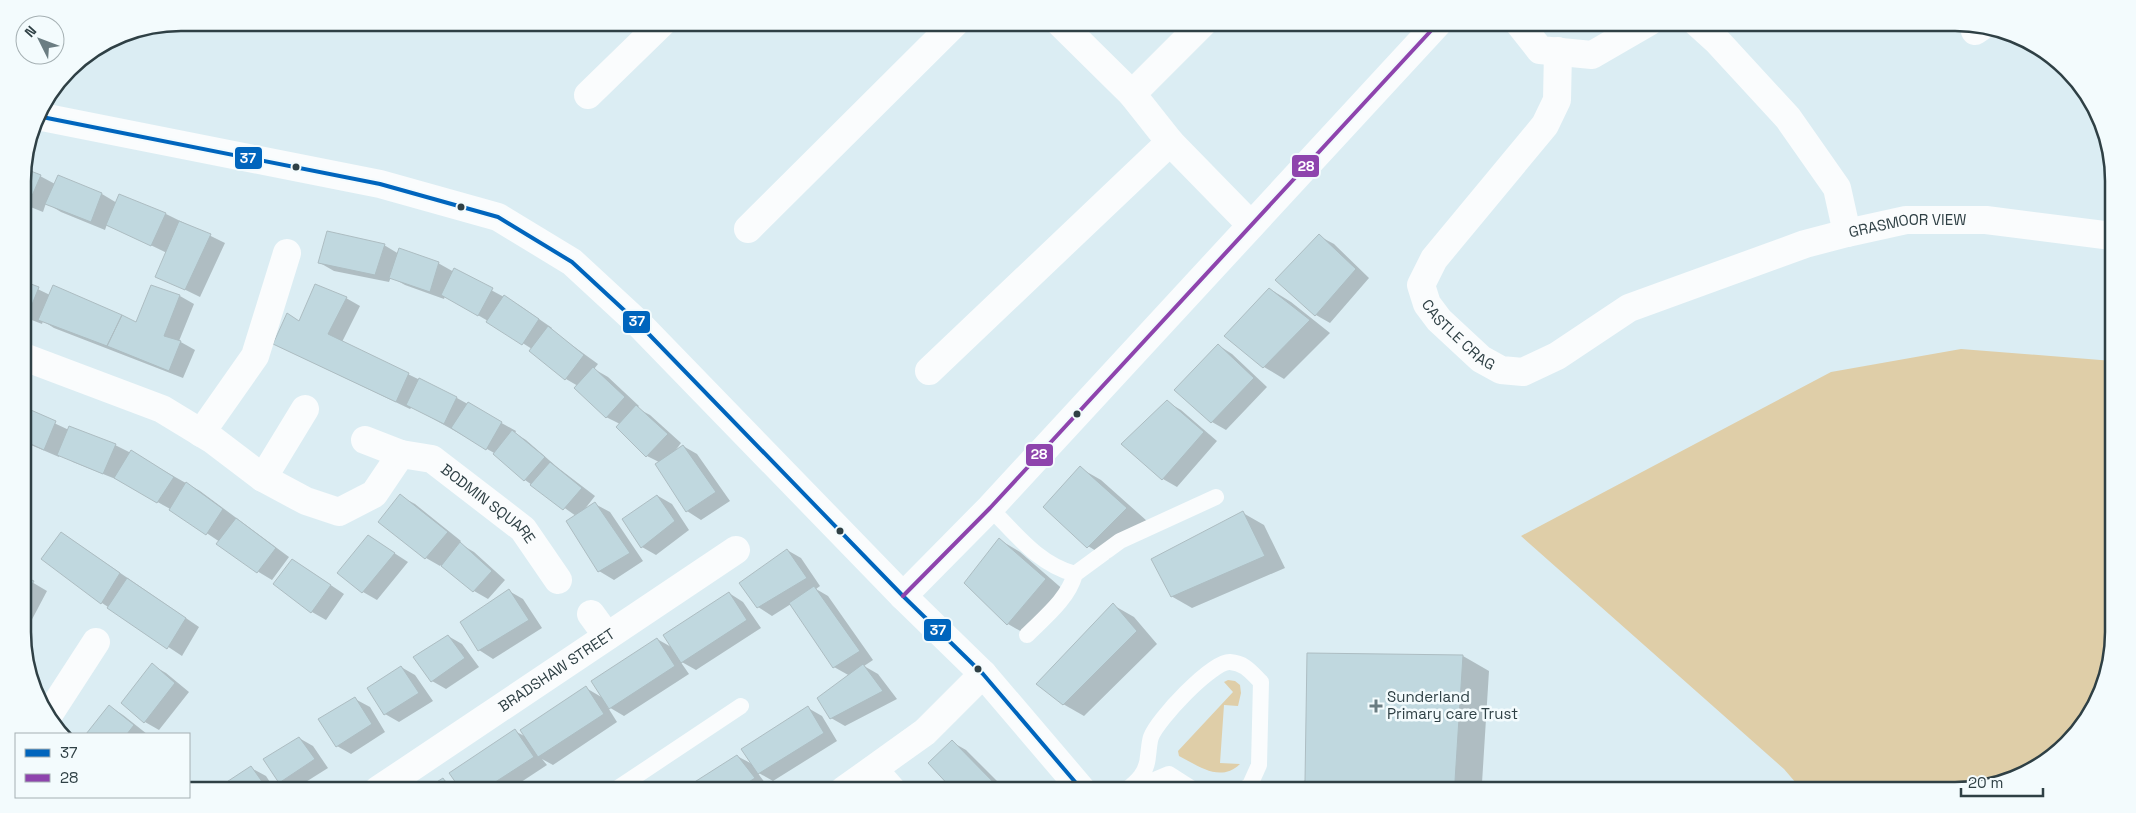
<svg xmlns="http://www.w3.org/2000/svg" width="2136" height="813" viewBox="0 0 2136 813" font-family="'Space Grotesk',sans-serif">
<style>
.green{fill:#dfcea8}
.shadow{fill:#0003}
.building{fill:#c0d8df;stroke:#adbdc2}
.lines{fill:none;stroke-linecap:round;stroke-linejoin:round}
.lane{stroke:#fafcfd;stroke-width:16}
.street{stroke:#fafcfd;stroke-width:28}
.secondary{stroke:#fafcfd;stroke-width:28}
.bus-1-casing{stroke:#f3fbfd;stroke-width:8}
.bus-2-casing{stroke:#f3fbfd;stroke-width:8}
.bus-1{stroke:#0065bd;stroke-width:4}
.bus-2{stroke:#8e44ad;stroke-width:4}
.bus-dot{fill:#2f4045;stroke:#f3fbfd;stroke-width:2}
.poi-dot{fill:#6b7d82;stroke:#f3fbfd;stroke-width:2}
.labels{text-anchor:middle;stroke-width:5;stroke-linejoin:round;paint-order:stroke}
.street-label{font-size:15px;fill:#2f4045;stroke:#f3fbfd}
.poi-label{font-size:15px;fill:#2f4045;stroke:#f3fbfd;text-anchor:start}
.rim{fill:none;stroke:#2f4045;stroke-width:2.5}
.line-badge{stroke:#f3fbfd;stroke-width:2}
.badge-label{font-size:14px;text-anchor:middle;font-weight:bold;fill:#fff}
</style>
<rect width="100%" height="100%" fill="#dbedf3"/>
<!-- green -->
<path class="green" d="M1961,349l152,12v271l-8,51 -24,45 -30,30 -45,24 -41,8h-163l-18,-21 -263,-233 310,-164z
M1228,680l7,1 5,4 1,8 -3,13 -14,-1 -4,58 20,1c-20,19 -41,2 -61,-8l-1,-5 55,-59 -9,-10z"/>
<!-- shadow -->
<path class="shadow" d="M23,170l17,6 15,8 4,-7 43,17 15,9 3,-7 46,18 59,29 -25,54 -43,-21 10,-23 -60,-29 -2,6 -44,-18 -15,-9 -3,9 -20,-8z
M1319,236l15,8 35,34 -39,45 -14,-8 -39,-35z
M384,245l15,9 39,9 16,9v-2l65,35 33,23 -1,2 47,34 -4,5 14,8 31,29 -2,2 13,7 31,28 -6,8 8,-5 14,8 33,47 -29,19 -14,-9 -28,-49 -12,-6 -27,-32 -14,-7 -28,-31 -12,-7 -35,-29 1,-1 -44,-28 -43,-25 -1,3 -39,-14 -14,-8 -2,5 -55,-11 -14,-8z
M23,282l27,13 87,29 15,-37 28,9 14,8 -15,37 16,9 -12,28 -129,-50 -11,-7 -1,3 -18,-7z
M1270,289l21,13 39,31 -46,46 -20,-12z
M346,298l14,8 -18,36 115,56 59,33 -1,2 11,7 31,27 38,29 -11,14 11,-6 15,8 33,49 -29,19 -15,-9 -31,-49 8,-6 -51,-36 -29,-26 -84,-47 -2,2 -136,-65 25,-22z
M1218,345l14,9 35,33 -41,43 -14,-8z
M1167,402l14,8 36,31 -40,46 -14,-8 -41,-35z
M24,409l45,21 1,-3 45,18 30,15 55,31 89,66 -17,23 -15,-9 -37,-29 -48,-32 -54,-30 -45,-18 -13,-8 -1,3 -35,-15z
M1080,468l21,12 46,41 -38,38 -21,-13z
M400,496l15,8 46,37 -2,2 15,9 31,28 -17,19 -14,-8 -33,-26 -1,1 -14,-8z
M658,496l14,8 17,26 -33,25 -14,-8z
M1243,513l21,12 21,43 -93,40 -21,-12z
M62,533l137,94 -17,29 -80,-53z
M368,536l40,26 -31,38 -14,-8 -24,-19z
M1000,540l20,12 46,40 -37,44 -21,-12z
M787,550l14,8 19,28 -4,3 12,7 45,64 -9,6 14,8 19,25 -52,27 -14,-8 19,-42 -16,-9 -43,-63 -19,12 -14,-9z
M307,569l37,25 -18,26 -14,-8z
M25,578l22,13 -19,36 -3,-1z
M509,591l14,8 19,29 -49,31 -14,-9z
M729,593l14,9 18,26 -65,42 -16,-9 9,13 -65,42 -17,-10 10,16 -64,43 -11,-6 5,6 -38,25h-47l-11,-17 64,-42 11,6 60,-49 17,10 54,-59 16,9z
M1113,605l21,12 23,27 -73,72 -21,-12z
M448,636l14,8 17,23 -33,22 -14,-8z
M1463,656l26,15 -7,112 179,2 8,5h-389l26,-8z
M152,665l14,8 23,19 -30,38 -14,-8z
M401,667l14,8 18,26 -34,21 -14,-8z
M355,699l15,8 15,25 -34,22 -14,-8z
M109,706l14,9 24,19h-59z
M808,708l14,8 15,25 -64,40 -16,-9 11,15 -6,3h-78l53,-34 17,9z
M299,738l14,8 15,22 -35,22 -13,-7z
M952,742l14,8 40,40h-52l-24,-27z
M251,768l15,8 9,14h-57z
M443,779l16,11h-33z"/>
<!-- building -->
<path class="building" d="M23,168l18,7 -13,30 -5,-2z
M58,175l44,18 -11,29 -46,-18z
M119,194l47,19 -15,33 -45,-21z
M179,221l32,13 -26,56 -30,-13z
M327,231l58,13 -10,31 -57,-12z
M1319,234l37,35 -41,47 -40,-36z
M399,248l40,14 -9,30 -41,-14z
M454,268l39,20 -15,28 -37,-21z
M23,281l16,6 -12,30 -3,-1z
M315,284l32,13 -19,37 81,39 -13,29 -123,-58 14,-31 12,8z
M53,285l69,30 -15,31 -69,-26z
M151,285l29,10 -16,41 17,5 -12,30 -62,-25 15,-31 14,7z
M1269,288l41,32 -47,48 -39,-32z
M504,295l35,24 -17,26 -36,-23z
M548,326l36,29 -19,25 -36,-29z
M1218,344l36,34 -43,45 -37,-33z
M593,367l32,30 -19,21 -32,-30z
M419,378l38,19 -13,27 -38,-19z
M1167,400l37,32 -42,48 -41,-36z
M468,402l34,20 -16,28 -35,-22z
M636,405l32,29 -22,23 -30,-30z
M24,407l32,14 -12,29 -20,-9z
M69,426l47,18 -13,30 -46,-19z
M512,430l33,27 -21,24 -31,-27z
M683,445l33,47 -30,20 -31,-48z
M131,450l43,27 -17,26 -43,-25z
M550,462l32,26 -19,22 -33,-25z
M1080,466l47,42 -40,40 -44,-41z
M186,482l37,27 -17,26 -37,-25z
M400,494l48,38 -23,27 -47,-37z
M657,495l18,26 -34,27 -19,-29z
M595,502l35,51 -32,19 -32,-51z
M1243,511l22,45 -94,41 -20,-38z
M236,518l40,30 -19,25 -41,-29z
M61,532l59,41 -19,31 -60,-45z
M368,535l27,18 -33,40 -25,-20z
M999,538l47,41 -39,46 -43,-42z
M460,542l32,29 -19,21 -32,-26z
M787,549l20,29 -50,30 -18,-25z
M292,559l39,26 -20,28 -38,-29z
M25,577l9,4 -9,16z
M127,578l59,40 -19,31 -60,-41z
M814,586l46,65 -27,17 -44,-65z
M509,589l20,31 -51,31 -18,-29z
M729,592l18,28 -66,43 -18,-28z
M1113,603l24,28 -74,74 -27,-21z
M448,635l17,23 -34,24 -18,-25z
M657,638l18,28 -66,43 -18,-28z
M1307,653l156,2 -8,126 206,3v6h-382v-1l26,-8z
M152,663l23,20 -31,40 -23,-20z
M863,664l20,27 -53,28 -13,-21z
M401,666l18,27 -35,22 -17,-27z
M586,686l18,28 -66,43 -18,-27z
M355,697l17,27 -36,23 -18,-28z
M109,705l25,20 -7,9h-41z
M808,706l16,27 -66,41 -17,-25z
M515,729l19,28 -51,33h-22l-12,-17z
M299,737l16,22 -36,24 -16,-24z
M952,740l49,50h-48l-25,-27z
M737,755l18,23 -19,12h-54z
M251,766l17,24h-52v-1z
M443,778l8,12h-27z"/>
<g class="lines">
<!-- lane -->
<path class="lane" d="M990,508c26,26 48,56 85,66l45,-33 96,-44
M1027,635c18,-18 41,-36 48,-61
M879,766l21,24
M615,790l126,-84
M1126,790c12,-9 21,-18 22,-34 1,-6 1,-13 3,-19 6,-17 61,-76 79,-75 15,1 21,10 31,20l-2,83 -9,20 -7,5
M1147,790l10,-11 12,-5 25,16"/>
<!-- street -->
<g class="street">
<path d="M1059,22l73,72 38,48 81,83"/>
<path d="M1518,22l22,28 52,5 57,-33"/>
<path id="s1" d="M1696,22l22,20 70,76 49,70 10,45 59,-13h80l126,16"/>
<path d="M1975,31l6,-4"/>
<path id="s2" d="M1558,51l-1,49 -12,25 -111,134 -13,26 6,19 12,16 42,39 20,11 22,2 34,-16 72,-48 176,-64 42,-11"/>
<path d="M1132,94l72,-72"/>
<path d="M588,95l75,-73"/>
<path d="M748,229l208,-207"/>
<path d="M24,357l138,52 51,31 50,38 43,23 33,11 35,-18 27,-40"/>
<path d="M929,371l241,-229"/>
<path d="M201,433l54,-77 32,-103"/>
<path id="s3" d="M365,440l36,14 31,5 91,70 35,51"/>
<path d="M263,478l42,-69"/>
<path d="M903,596l87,-88 449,-486"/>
<path d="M591,614l16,22"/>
<path d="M50,713l46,-71"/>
<path id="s4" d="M378,790l358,-240"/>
<path d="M844,790l81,-58 58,-58"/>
</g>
<!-- secondary -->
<path class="secondary" d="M37,116l343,68 118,33 74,45 66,61 265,273 80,78 99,116"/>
<defs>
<path id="bus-1" d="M37,116l343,68 118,33 74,45 66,61 265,273 80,78 99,116"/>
<path id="bus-2" d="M903,596l87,-88 449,-486"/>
</defs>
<!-- bus-1 casing -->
<use href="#bus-1" class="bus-1-casing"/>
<!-- bus-2 casing -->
<use href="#bus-2" class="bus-2-casing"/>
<!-- bus-1 -->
<use href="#bus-1" class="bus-1"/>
<!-- bus-2 -->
<use href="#bus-2" class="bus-2"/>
</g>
<!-- markers -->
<g class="bus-dot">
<circle cx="296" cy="167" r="4.5"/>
<circle cx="461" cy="207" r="4.5"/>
<circle cx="1077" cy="414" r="4.5"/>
<circle cx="840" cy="531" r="4.5"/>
<circle cx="978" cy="669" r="4.5"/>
</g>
<path class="poi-dot" d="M1373.5 698.5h5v5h5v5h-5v5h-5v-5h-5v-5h5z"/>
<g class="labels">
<!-- street labels -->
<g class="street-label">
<text dy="5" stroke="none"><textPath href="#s1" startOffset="326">GRASMOOR VIEW</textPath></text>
<text dy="5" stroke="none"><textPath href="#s2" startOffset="344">CASTLE CRAG</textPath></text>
<text dy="5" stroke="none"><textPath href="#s3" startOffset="142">BODMIN SQUARE</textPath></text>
<text dy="5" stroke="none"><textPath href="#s4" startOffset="215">BRADSHAW STREET</textPath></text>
</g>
<!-- poi labels -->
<g class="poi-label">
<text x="1387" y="702">Sunderland<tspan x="1387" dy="17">Primary care Trust</tspan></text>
</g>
</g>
<!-- crop -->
<path d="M0 0H2136V813H0ZM181 31H1955A150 150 0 0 1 2105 181V632A150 150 0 0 1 1955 782H181A150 150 0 0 1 31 632V181A150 150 0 0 1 181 31Z" fill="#f3fbfd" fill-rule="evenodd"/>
<path class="rim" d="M181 31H1955A150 150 0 0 1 2105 181V632A150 150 0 0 1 1955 782H181A150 150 0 0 1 31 632V181A150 150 0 0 1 181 31Z"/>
<g class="line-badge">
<rect x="234" y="146" width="29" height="24" rx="5" fill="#0065bd"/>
<rect x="1291" y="154" width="29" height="24" rx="5" fill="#8e44ad"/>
<rect x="622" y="310" width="29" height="24" rx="5" fill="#0065bd"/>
<rect x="1025" y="443" width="29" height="24" rx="5" fill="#8e44ad"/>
<rect x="923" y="618" width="29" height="24" rx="5" fill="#0065bd"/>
</g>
<g class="badge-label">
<text x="248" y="163">37</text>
<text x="1306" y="171">28</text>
<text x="637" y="326">37</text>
<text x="1039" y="459">28</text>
<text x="938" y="635">37</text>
</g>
<!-- legend -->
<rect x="15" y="733" width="175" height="65" fill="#f3fbfd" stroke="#a5b0b3"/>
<rect x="25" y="749" width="25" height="8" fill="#0065bd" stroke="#a5b0b3"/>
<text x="60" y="758" font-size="15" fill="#2f4045">37</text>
<rect x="25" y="774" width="25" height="8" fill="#8e44ad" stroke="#a5b0b3"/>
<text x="60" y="783" font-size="15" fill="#2f4045">28</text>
<!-- north arrow -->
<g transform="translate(40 40) rotate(312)"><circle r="24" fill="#f3fbfd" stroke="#a5b0b3"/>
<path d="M0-4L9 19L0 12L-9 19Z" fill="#6b7d82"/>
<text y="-8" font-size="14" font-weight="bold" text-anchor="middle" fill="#2f4045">N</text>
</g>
<!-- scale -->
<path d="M1961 788v8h82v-8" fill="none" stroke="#2f4045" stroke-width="2.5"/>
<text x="1968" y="788" font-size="15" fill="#2f4045" stroke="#f3fbfd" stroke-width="4" paint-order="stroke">20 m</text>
</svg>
